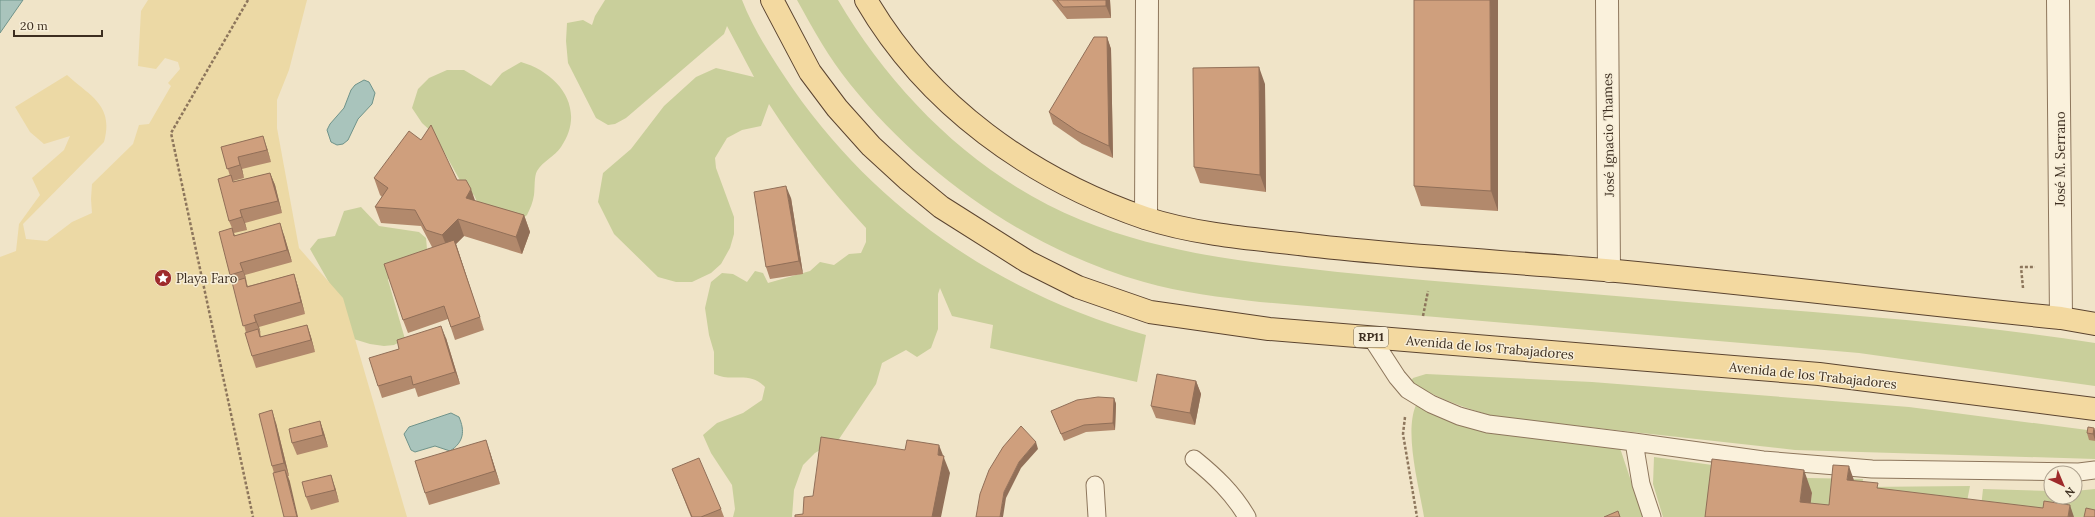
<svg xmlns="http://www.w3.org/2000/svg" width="2095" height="517" viewBox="0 0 2095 517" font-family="Lora,serif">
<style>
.green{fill:#c9cf9b}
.sand{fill:#ecd9a5}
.water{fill:#a9c4bc;stroke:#6f938a}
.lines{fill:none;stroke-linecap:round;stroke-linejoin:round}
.lane-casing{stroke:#8d765c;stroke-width:19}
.street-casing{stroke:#8d765c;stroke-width:24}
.primary-casing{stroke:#5b4430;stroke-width:24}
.path{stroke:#8d765c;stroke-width:2.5;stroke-dasharray:3 2;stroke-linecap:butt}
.lane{stroke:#faf1dc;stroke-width:17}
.street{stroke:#faf1dc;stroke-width:22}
.primary{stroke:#f3d9a0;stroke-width:22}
.wall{fill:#b2896c}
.shaded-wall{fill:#916f58}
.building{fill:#cf9f7d;stroke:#916f58}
.labels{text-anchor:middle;stroke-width:3;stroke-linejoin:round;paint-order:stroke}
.shield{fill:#f7eed8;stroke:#756857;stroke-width:1}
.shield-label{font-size:12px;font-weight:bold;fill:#3d2e20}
.street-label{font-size:13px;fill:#3d2e20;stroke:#f7eed8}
.poi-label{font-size:13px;fill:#3d2e20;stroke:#f7eed8;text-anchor:start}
</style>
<rect width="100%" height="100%" fill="#f0e4c8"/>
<!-- green -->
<path class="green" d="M605,0h137c12,31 32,61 51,89 86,123 209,205 353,246l-9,47 -147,-34 3,-23 -41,-9 -12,-28 -2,6v35l-7,19 -14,9 -11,-7 -24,13 -6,21 -37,55 -24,14 -12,12 -9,25 -2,27h-59l2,-8 -3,-24 -21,-32 -8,-18 14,-12 26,-10 19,-13 3,-13c-16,-17 -32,-4 -51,-13v-22l-5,-17 -4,-27 6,-26 11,-9 11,1 14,8 8,-11 8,2 5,10 42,-12 10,-9 14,3 15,-11 12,-1 5,-11v-14c-36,-39 -68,-79 -97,-124l-8,22 -19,4 -15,8 -12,20 1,10 18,49v17l-4,14 -9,16 -10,9 -19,9h-16l-18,-5 -44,-43 -16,-32 5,-29 28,-24 33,-43 32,-29 20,-9 38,9 -27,-51 -3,8 -98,84 -11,6 -7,1 -12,-7 -28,-55 -2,-22 1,-18 16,-3 9,5 3,-9z
M797,0h41c56,95 140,178 243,220 69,28 139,39 213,47 58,7 117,12 176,17 93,7 186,16 279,23 116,9 231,18 346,36v43l-236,-33 -599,-51c-39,-5 -79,-9 -116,-20 -114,-32 -220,-106 -294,-198 -21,-26 -37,-55 -53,-84z
M521,62c38,11 66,47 40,85 -6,9 -18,14 -24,24 -3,5 -2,17 -3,24 -1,7 -4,14 -7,20l-5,4 -39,-4 -9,-20 -8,-4 -32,-57 -12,-11 -10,-15 6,-19 11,-11 18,-8h17l27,16 11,-13z
M361,207l18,19 40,6 7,6 1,11 -3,12 -33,12 -3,7 17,59 -11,6 -10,1 -14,-2 -23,-7 -8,-37 -29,-51 8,-10 17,-3 9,-25z
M1426,374l166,8 317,25 186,24v28l-300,-9 -298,-33c-30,-8 -58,-18 -85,-34l-1,-2 2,-3z
M1416,405l40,19 24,7 140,17 23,69h-219c-5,-31 -20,-84 -8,-112z
M1654,457l154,21 55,1 -1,8 108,-1 -6,31h-155l3,-24 -96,24h-53l-10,-33z
M1983,489l68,2v6h24v-6l20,-2v28h-115z"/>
<!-- sand -->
<path class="sand" d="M148,0h159l-18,70 -12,30v28l22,120 44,50 64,219h-407v-260l16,-6 3,-27 21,-29 -8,-17 32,-28 6,-14 -26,8 -14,-12 -15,-25 52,-32c24,22 47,30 37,67l-81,82 3,15 21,2 25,-19 20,-9 -1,-14 1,-15 41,-40 6,-19 10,-1 22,-38 -3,-3 12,-14 -2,-7 -13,-4 -9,11 -18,-3 3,-55z"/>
<!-- water -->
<path class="water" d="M0,0h23l-23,33z
M364,80l5,2 6,11 -3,11 -14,15 -10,21 -5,4 -6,1 -6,-3 -4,-12 3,-6 14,-16 7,-18 4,-5z
M451,413l8,4c6,14 5,25 -9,34l-15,-5 -20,6 -4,-2 -7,-16 5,-7z"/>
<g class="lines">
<defs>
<path id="lane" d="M1371,337l26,40 11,13 23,14 28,12 29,8 146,18 129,18 109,9 207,3 16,-2
M1634,442l7,42 11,33
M1194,459c21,17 39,34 53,58
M1095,485l2,32"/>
<path id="street" d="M1607,0l2,271
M2058,0l3,318
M1146,218l1,-218"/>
<path id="primary" d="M772,0l38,72 27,36 34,38 36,33 34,28 87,55 50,25 72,25 119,17 550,45 276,35
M866,0c61,105 165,179 279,218 46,15 97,20 145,25 105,13 210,18 315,27 152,14 304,33 456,48l34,6"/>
</defs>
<!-- lane casing -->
<use href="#lane" class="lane-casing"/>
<!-- street casing -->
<use href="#street" class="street-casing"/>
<!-- primary casing -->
<use href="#primary" class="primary-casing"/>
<!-- path -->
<path class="path" d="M248,0l-77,133 82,384
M2023,288l-2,-21h14
M1423,316l5,-25
M1405,417l-2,17 14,83"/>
<!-- lane -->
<use href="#lane" class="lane"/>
<!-- street -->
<use href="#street" class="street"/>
<!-- primary -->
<use href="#primary" class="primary"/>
</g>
<!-- wall -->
<path class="wall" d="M1052,0h58l1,18 -44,1z
M1498,0v211l-77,-5 -7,-20z
M1107,37l4,12 2,109 -31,-14 -29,-20 -4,-12z
M1265,84l1,108 -66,-9 -6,-16z
M221,147l46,1 4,14 -29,7 2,9 -11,3v1l37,-9 5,12 7,28 -37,10 2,7 -13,3 1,2h49l8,27 -47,13 2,9 1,2 46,-12 4,13 7,27 -46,13 2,10 46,-12 4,12 4,15 -59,16 -4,-12 -19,-74 -3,-7 2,-47 -3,-7 1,-45z
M374,178l83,2 18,21 49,14 6,17 -8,22 -58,-18 -8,8 28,86 -29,10 -7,-21 -40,14 -5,-13 30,-73h-1l-11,-21 -40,-3 -6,-16 7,-10 -2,-2z
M791,198l12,76 -33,5 -4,-12z
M446,338l14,46 -42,13 -3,-9 -33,10 -4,-12z
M1196,381l5,13 -6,31 -39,-7 -5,-12z
M1114,398l2,6 -1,26 -29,2 -22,9 -13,-30z
M320,421l4,12 4,14 -31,8 -5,-12z
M276,423l13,53h-1l2,6 -16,-9 -2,-7z
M2094,428l1,3v10l-6,-1 -2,-7z
M490,452l10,32 -71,21 -4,-12z
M672,469l49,40 3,8h-33z
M335,487l4,15 -28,8 -5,-13z"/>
<!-- shaded-wall -->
<path class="shaded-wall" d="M1106,0h4l1,18 -5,-12z
M1490,0h8v211l-7,-20z
M1107,37l4,12 2,109 -4,-12z
M1259,67l6,17 1,108 -6,-17z
M263,136l4,12 4,14 -4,-12z
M238,157l4,12 2,9 -4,-13z
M270,173l5,12 7,28 -4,-12z
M786,186l5,12 12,76 -4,-13z
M471,189l6,17 -11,-8z
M240,210l5,13 2,7 -5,-13z
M524,215l6,17 -8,22 -6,-17z
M458,219l6,17 -8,8 28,86 -4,-13 -31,-65 -7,-17z
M280,223l4,12 8,27 -5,-12z
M240,263l5,12 2,8 -4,-12z
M294,274l4,13 7,27 -4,-12z
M254,315l5,12 2,7 -5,-12z
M307,325l4,12 4,15 -4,-12z
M441,326l5,12 14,46 -5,-12z
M1196,381l5,13 -6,31 -5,-12z
M1114,398l2,6 -1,26 -2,-7z
M272,410l4,13 13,53 -5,-13z
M320,421l4,12 4,14 -5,-12z
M2094,428l1,3v9l-2,-6z
M486,440l4,12 10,32 -5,-13z
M1036,442l2,7 -17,19 -15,30 -3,19h-3l4,-25 15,-30z
M939,445l11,28 -9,44h-9l6,-62z
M1849,466l8,23 -10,-9z
M285,470l5,12 8,35h-1z
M1804,470l8,23 -3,24 -9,-15z
M331,475l4,12 4,15 -4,-12z
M2070,505l4,12h-6z"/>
<!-- building -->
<path class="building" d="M1057,0h49v6l-43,1z
M1414,0h76l1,191 -77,-5z
M1094,37h13l2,109 -32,-15 -28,-19z
M1259,67l1,108 -66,-8 -1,-99z
M431,125l26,55h9l5,9 -5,9 58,17 -8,22 -58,-18 -16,16 -16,-5 -11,-20 -40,-3 13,-19 -14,-10 35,-47 12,9z
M263,136l4,14 -29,7 2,8 -13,4 -6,-22z
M270,173l8,28 -38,9 2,7 -13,4 -11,-42 13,-4 2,7z
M786,186l13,75 -33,6 -12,-75z
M280,223l7,27 -47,13 3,8 -13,4 -11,-43 13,-4 2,8z
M454,240l26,77 -29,10 -7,-21 -41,14 -19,-56z
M294,274l7,28 -47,13 2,7 -13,4 -11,-44 13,-4 2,9z
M307,325l4,15 -59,16 -7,-23 13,-4 2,8z
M441,326l14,46 -42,13 -2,-9 -33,10 -9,-28 30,-9 -2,-9z
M1157,374l39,7 -6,32 -39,-7z
M1098,397l16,1 -1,25 -29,2 -23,9 -10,-23 26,-11z
M272,410l12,53 -12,3 -13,-52z
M320,421l3,14 -31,8 -3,-14z
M1021,426l15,16 -17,20 -15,30 -4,25h-24l4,-23 9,-24 14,-23z
M2088,427l6,1 -1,6 -6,-1z
M821,437l84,13 2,-10 32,5 -1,10 6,1 -12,61h-137v-2l8,-1 1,-17 9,-1z
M486,440l9,31 -70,22 -10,-32z
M699,458l22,51 -20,8h-9l-20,-48z
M1712,459l92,11 -4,32 29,3 4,-40 16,1 -2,14 31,3 -1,5 166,20 1,-7 26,4 -2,12h-363z
M285,470l12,47h-13l-11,-44z
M331,475l4,15 -29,7 -4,-15z
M2086,508l9,2v7h-11z
M1618,511l2,6h-16z"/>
<!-- icons -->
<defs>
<symbol id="sight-disc" viewBox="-11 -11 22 22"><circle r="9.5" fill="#9e2a2b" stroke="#f7eed8"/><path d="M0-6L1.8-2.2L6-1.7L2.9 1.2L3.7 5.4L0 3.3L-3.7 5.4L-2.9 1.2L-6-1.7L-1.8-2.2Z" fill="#fff"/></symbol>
</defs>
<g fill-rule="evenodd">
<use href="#sight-disc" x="153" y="268" width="20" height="20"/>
</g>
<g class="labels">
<!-- shield labels -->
<rect class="shield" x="1354" y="327" width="34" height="20" rx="3"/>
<g class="shield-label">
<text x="1371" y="341">RP11</text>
</g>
<!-- street labels -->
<g class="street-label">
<text transform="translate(1608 135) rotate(-91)" y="5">José Ignacio Thames</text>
<text transform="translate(2060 159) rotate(-90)" y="5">José M. Serrano</text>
<text transform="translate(1490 347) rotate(5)" y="5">Avenida de los Trabajadores</text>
<text transform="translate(1813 375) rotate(6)" y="5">Avenida de los Trabajadores</text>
</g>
<!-- poi labels -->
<g class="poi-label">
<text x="176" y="283">Playa Faro</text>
</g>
</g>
<!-- north arrow -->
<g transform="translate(2063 485) rotate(136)"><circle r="19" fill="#f7eed8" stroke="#ada18e"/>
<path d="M0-3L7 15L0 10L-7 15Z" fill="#9e2a2b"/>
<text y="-6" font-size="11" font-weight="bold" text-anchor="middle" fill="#3d2e20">N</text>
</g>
<!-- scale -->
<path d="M14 30v6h88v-6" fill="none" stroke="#3d2e20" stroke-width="2"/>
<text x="20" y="30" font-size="12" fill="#3d2e20" stroke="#f7eed8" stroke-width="3" paint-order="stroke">20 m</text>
</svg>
